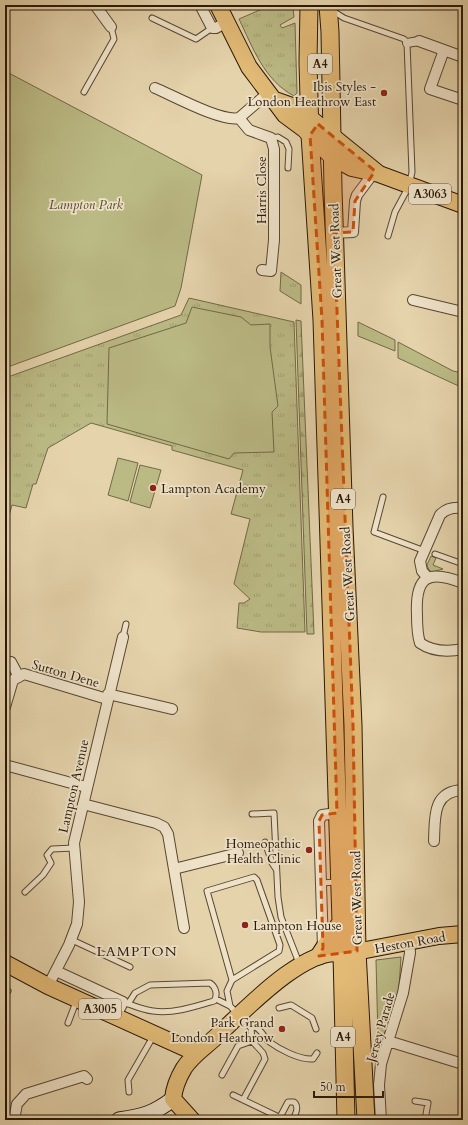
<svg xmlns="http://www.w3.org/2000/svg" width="468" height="1125" viewBox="0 0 468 1125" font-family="Cardo,serif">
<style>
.grass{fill:url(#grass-tufts);stroke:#726946}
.forest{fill:url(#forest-firs);stroke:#726946}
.green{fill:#bbba85;stroke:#726946}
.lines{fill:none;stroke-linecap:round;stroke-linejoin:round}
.service-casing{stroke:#584730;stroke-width:7}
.pedestrian-casing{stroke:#584730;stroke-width:10}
.minor-casing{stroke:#584730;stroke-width:12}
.secondary-casing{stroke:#291807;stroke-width:17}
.primary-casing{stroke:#291807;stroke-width:18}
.trunk-casing{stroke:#291807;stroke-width:19}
.service{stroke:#eee2c9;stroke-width:5}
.pedestrian{stroke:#eee2c9;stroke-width:8}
.minor{stroke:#eee2c9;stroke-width:10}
.secondary{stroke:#eee2c9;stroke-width:15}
.primary{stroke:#e2ba76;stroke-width:16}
.trunk{stroke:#e2ba76;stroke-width:17}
.marked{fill:#cb4f0b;fill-opacity:0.2;stroke:#cb4f0b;stroke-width:3;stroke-dasharray:8 5;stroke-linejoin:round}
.poi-dot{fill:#8f2418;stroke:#eee2c9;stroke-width:1.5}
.labels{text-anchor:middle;stroke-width:3.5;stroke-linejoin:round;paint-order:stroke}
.shield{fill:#eee2c9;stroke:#645541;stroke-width:1}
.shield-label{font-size:12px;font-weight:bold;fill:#291807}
.poi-label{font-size:13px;fill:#291807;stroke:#eee2c9;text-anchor:end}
.street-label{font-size:13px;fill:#291807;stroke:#eee2c9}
.park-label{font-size:13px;font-style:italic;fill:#55492d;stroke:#eee2c9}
.neighbourhood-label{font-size:14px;letter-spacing:1px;fill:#291807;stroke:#eee2c9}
</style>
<defs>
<pattern id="grass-tufts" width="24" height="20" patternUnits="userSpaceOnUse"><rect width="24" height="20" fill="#bbba85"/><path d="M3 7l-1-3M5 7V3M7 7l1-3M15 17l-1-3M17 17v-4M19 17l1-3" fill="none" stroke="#a19f71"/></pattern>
<pattern id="forest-firs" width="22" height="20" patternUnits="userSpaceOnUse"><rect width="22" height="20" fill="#bbba85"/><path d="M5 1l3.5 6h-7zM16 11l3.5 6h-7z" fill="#a19f71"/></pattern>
</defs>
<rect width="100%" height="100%" fill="#e5d3ac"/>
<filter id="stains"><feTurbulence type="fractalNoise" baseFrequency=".005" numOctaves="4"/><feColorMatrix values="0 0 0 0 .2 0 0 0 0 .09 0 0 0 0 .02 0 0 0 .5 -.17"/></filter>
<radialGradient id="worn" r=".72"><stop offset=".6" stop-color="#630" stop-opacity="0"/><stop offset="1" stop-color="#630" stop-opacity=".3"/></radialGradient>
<!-- grass -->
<path class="grass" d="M293,8l1,9 -14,8 2,3 13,-5 2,70 -3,3c-30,-16 -41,-48 -55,-77l23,-10z
M281,272l20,13v19l-21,-13z
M189,298l105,24 11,310h-44l-24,-4 2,-25h5l6,-4 -16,-15 16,-65 -19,-5 12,-44 -71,-20v-4l-81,-23 -43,25 -12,36h-3l-7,24 -14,-3 -7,25v-152l176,-63z
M431,556l5,2 -3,7 10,4 -11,3 -3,-2 -2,-5z"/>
<!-- forest -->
<path class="forest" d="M296,320l5,1 13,313h-7z"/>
<!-- green -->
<path class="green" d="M5,71l197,104 -21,113 -6,18 -170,62z
M192,307l49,10 10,8 19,-1v23l8,59 -6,6 2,40 -40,1 -5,6 -122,-35 2,-76 77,-25z
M358,322l37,18v11l-37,-15z
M398,342l55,29 10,2v15l-65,-30z
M118,458l20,5 -10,38 -20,-6z
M140,465l21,5 -11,38 -20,-6z
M401,957l-2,31 -4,20 -12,29 -5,1 -2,-78z"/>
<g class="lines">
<defs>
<path id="service" d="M331,13h5l8,5 60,21 3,4 5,129 -3,14 -14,26 -7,24
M152,18l44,21 16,-11
M84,92l30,-53 -3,-12
M271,138l7,-1 8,5 3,7 -1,19
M383,497l-9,35 51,19
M435,554l28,10
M123,637l3,-13
M252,814l22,-1 4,84 3,20 18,46
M265,842l7,21 4,6
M320,883l17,-1
M25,892l18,-17 8,-12 -4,-8 5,-6 22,-1
M72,940l58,27
M232,980l-25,-89 47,-14 3,3 23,65 -1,6 -47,29 -5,11 3,15 21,22 1,13 11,12 2,6 -22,41
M5,989l3,2
M216,999l14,7
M123,1002c9,3 20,8 30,9 20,3 41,-4 61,-10 4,-6 2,-14 -4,-18l-60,2 -15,8 -7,11
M279,1008l12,-3 21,13 4,11
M68,1023l8,-21
M251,1028l4,-1c7,3 8,9 13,14 11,8 31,19 45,18l4,-6
M222,1075l16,-29 14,-5
M129,1092l-1,-12 26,-45
M233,1095l52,25
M415,1101l13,2 -3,17
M279,1119l9,-17h6c5,4 2,12 -1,17l-4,1"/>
<path id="pedestrian" d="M407,43l12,-2"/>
<path id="minor" d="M95,5l16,22
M200,5l12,23h4l10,-6
M419,41l44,16
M444,50l-14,39 33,11
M155,88c19,8 66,34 84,30l29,-25
M239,118l10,12 22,8 3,11v91l-3,31 -9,-1
M334,233l19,-1 2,-31 2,-6 18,-24
M413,300l50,12
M428,578l-6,-7 -2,-10 20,-46c6,-7 14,-8 23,-7
M463,583c-35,-14 -48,-7 -46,32 0,10 0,19 3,28 13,9 28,9 43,6
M11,662l8,15
M108,694l64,15
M5,707l8,-27 11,-6 83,25
M5,765l81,22
M83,804l73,19 8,4 4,7 16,94
M434,841c1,-23 -2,-50 29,-51
M174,869l64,-16
M323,947l-4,-126 3,-6 15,-2
M56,971l67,31 -7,14
M48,986l21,-41 8,-21 2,-22 -5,-59 49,-206
M388,1041l75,23
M14,1120l3,-16 9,-10 58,-18 3,3
M381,1120l-2,-35 2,-21 22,-71 7,-40 -1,-12"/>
<path id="secondary" d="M119,1120c25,-4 34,-6 54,-21"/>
<path id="primary" d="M218,5l31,62 36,48 19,14 28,28 20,11 27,6
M275,100l17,6 18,12 69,56 84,31
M345,954l94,-18 24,-2
M5,963l43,23 148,67
M173,1099c1,-11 5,-21 11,-31 9,-14 23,-22 35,-34 25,-23 87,-89 123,-80
M173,1099l19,21"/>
<path id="trunk" d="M309,5l-1,57 2,73 12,185 20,634 4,166
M328,5l2,27 3,157 11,338 9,198 4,226 9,169
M319,956l22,-34"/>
</defs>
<!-- service casing -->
<use href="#service" class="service-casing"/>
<!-- pedestrian casing -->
<use href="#pedestrian" class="pedestrian-casing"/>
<!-- minor casing -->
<use href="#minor" class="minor-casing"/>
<!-- secondary casing -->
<use href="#secondary" class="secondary-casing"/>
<!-- primary casing -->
<use href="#primary" class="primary-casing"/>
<!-- trunk casing -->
<use href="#trunk" class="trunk-casing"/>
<!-- service -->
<use href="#service" class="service"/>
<!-- pedestrian -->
<use href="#pedestrian" class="pedestrian"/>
<!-- minor -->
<use href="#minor" class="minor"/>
<!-- secondary -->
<use href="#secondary" class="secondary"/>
<!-- primary -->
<use href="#primary" class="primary"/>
<!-- trunk -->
<use href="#trunk" class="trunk"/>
</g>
<!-- marked area -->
<path class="marked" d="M318,124l57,47 -20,30 -2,31 -19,1 19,492 4,226 -38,5 4,-8 -4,-127 3,-6 15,-2 -15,-493 -12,-185z"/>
<!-- markers -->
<g class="poi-dot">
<circle cx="384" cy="93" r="4"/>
<circle cx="153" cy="488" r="4"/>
<circle cx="309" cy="850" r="4"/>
<circle cx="245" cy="925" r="4"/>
<circle cx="282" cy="1029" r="4"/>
</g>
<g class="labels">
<!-- shield labels -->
<g class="shield">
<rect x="308" y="54" width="24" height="20" rx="3"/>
<rect x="409" y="184" width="42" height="20" rx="3"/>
<rect x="331" y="489" width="24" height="20" rx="3"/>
<rect x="79" y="999" width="42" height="20" rx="3"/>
<rect x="331" y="1027" width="24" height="20" rx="3"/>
</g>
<g class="shield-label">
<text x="320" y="68">A4</text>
<text x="430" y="198">A3063</text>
<text x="343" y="503">A4</text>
<text x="100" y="1013">A3005</text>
<text x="343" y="1041">A4</text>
</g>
<!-- poi labels -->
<g class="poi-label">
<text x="376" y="91">Ibis Styles -<tspan x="376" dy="15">London Heathrow East</tspan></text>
<text x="161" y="493" text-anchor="start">Lampton Academy</text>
<text x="301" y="848">Homeopathic<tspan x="301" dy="15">Health Clinic</tspan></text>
<text x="253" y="930" text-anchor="start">Lampton House</text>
<text x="274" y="1027">Park Grand<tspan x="274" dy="15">London Heathrow</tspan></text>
</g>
<!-- street labels -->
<g class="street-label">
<text transform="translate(261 190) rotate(-90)" y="5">Harris Close</text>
<text transform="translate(335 251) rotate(-92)" y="5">Great West Road</text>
<text transform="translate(347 574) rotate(-93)" y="5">Great West Road</text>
<text transform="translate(66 673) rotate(16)" y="5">Sutton Dene</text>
<text transform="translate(73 786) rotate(-77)" y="5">Lampton Avenue</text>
<text transform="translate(356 898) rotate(-91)" y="5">Great West Road</text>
<text transform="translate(410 942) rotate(-10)" y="5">Heston Road</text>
<text transform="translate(380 1027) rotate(-74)" y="5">Jersey Parade</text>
</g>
<!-- park labels -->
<g class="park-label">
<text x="86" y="209">Lampton Park</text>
</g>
<!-- neighbourhood labels -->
<g class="neighbourhood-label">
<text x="137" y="956">LAMPTON</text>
</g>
</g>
<!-- margin -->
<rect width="468" height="1125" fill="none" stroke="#e5d3ac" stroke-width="20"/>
<rect x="6" y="6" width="456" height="1113" fill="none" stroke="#291807" stroke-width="2"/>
<rect x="10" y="10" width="448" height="1105" fill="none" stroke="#291807"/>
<!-- scale -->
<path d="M314 1091v6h69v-6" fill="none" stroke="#291807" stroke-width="2"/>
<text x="320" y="1091" font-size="12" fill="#291807" stroke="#eee2c9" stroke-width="3" paint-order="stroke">50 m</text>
<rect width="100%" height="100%" filter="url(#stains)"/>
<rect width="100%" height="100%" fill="url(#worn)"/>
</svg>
